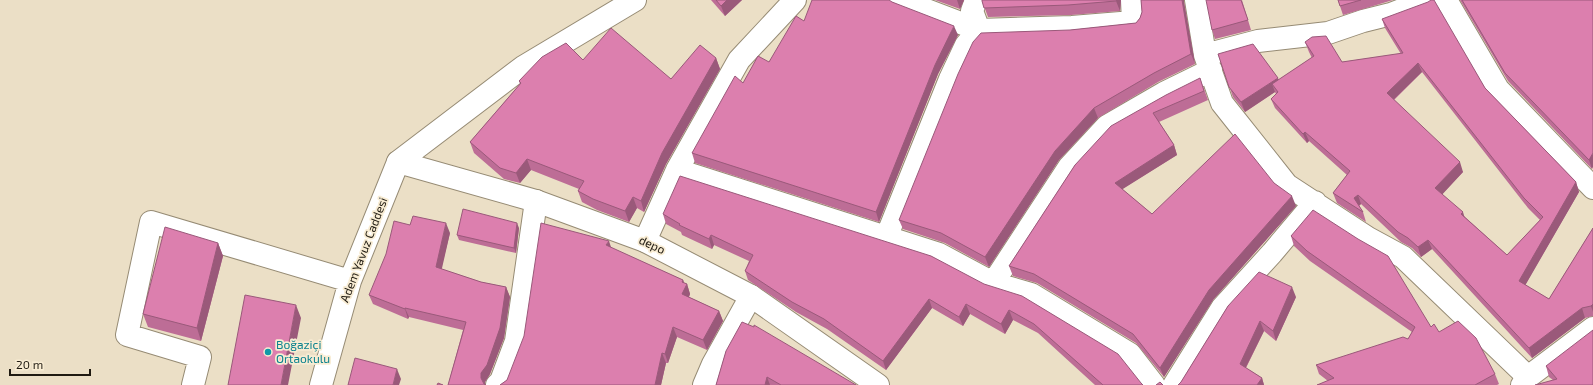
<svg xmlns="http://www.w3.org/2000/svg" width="1593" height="385" viewBox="0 0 1593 385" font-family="'Exo 2',sans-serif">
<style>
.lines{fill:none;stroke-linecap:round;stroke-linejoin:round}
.minor-casing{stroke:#968b74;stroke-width:24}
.tertiary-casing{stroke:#968b74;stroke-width:24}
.minor{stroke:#fff;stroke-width:22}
.tertiary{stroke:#fff;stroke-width:22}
.wall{fill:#bd6d96;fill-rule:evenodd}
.shaded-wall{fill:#9a597a}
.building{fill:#dc7fae;stroke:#9a597a;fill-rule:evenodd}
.culture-dot{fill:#0f9aa8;stroke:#f8ecd3;stroke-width:1.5}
.labels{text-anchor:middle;stroke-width:3.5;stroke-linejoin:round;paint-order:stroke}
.street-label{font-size:12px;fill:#1f1a11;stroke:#f8ecd3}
.culture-label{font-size:12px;fill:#0d838f;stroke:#f8ecd3;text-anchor:start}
</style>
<rect width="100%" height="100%" fill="#ebdfc6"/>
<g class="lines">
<defs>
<path id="minor" d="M900,0l79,30 93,-3 61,-5 -1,-22
M1196,0l9,55 17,48 65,82 81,53 35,19 125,120
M1446,0l52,89 95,99
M1205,55l53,-14 70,-8 35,-12 28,-7 36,-14
M677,170l262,84 54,29 38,11 99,60 24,31
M886,238l64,-159 16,-34 13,-15 -7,-19 4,-11
M645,241l32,-71 62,-110 56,-60
M993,283l76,-116 38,-41 57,-33 47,-23
M193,385l7,-28 -73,-22 24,-113 199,59
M321,385l29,-104 48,-119
M497,385l4,-4 15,-40 20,-140
M704,385l9,-21 38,-68
M1174,385l48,-77 50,-55 43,-51"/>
<path id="tertiary" d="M398,162l138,39 109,40 106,55 127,89
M398,162l125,-95 112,-67
M1522,385l6,-8 65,-49"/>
</defs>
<!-- minor casing -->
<use href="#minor" class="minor-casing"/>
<!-- tertiary casing -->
<use href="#tertiary" class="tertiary-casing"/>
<!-- minor -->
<use href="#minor" class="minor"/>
<!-- tertiary -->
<use href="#tertiary" class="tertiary"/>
</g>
<!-- wall -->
<path class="wall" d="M711,0h31l-17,16z
M935,0h29l-4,9z
M982,0h139l-1,11 -49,4 -83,2 -6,-16z
M1141,0h43v2l11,62 -37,18 -60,36 -39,42 -70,107 -44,-24 -42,-14 -4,-9 171,-190 66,-7 4,-5 2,-6z
M1242,0l9,30 -36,9 -3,-9z
M1338,0h55l-50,15z
M1460,0h133l-1,169 -84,-88z
M892,2l66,33 -20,39 -59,148 -184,-59 -3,-10 51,-70 26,-21 35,-41z
M1382,19l103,69 91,94 3,10 -54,93 24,14 44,-71v88l-8,2 -53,40 -100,-109 -11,8 -9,-9 -11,-6 -40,-38 -2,2 4,6 3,10 -29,-19 -4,-10 14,-18 -38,-34 -2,2 -32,-35 -4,-9 5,-5 -1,-2 -30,20 -12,-15 -15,-43 61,26 33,-22 -3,-6 -4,-10 37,20 59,-8 -16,-26zM1422,72l106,136 12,12 -33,35 -42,-38 -23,-23 21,-22 -69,-72z
M716,58l4,11 -54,95 -22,48 -7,-4 -8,14 -32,-12 -15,-8 -4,-11 1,-2 -48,-19 -11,13 -16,-4 -30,-26 -4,-11 50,-58 -1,-3 64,-21 88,19z
M1200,78l8,22 -49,22 15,23 3,10 -55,34 30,25 122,-31 22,23 -83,94 -49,77 -28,-34 -99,-60 -24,-7 -4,-10 66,-101z
M663,214l268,42 212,129h-48l-57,-52 -25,-13 -8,14 -35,-20 -7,12 -31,-18 -46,62 -59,-41 -31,-17 -48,-32 -3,-9 4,-10 -35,-16 -2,4 -30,-14 -1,-3 -15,-8z
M519,228l-3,25 -57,-13 -2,-5z
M450,233l-9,36 40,13 25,5 4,10 -6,41 -14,36 -5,8v2l-37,1 15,-55 -54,-13 -1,2 -35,-15 -4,-9z
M1291,236l148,96 56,42 4,10 -2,1h-180l11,-4 -9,-7 -3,-9 92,-26 4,-7 -102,-71 -16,-15z
M218,243l5,13 -22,85 -53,-14 -5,-13z
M611,248l72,32 1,3 3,1 3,10 -1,3 30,14 4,10 -16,29 -30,-13 -9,26h-2l-5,22h-161l7,-5z
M1296,297l-20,44 -12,-10 -18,37 16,10 2,7h-86l3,-3 47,-76z
M726,351l130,34h-140z
M1546,366l47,19 -40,-5 -4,-3z"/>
<!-- shaded-wall -->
<path class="shaded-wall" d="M727,0h15l-17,16 -4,-10z
M957,0h7l-4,9z
M1117,0h4l-1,11 -4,-10z
M1182,0h2v2l11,62 -4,-10z
M954,26l4,9 -20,39 -59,148 -3,-10 59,-147z
M716,58l4,11 -54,95 -22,48 -3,-11 21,-48z
M1418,63l4,9 -32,31 -3,-10z
M1278,78l4,10 -10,-4 3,8 -30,20 -4,-10z
M1094,108l4,10 -39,42 -70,107 -4,-10 70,-106z
M1305,132l4,9 -2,2 -4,-9z
M1174,145l3,10 -59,37 -3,-9z
M1593,153v14l-1,2 -3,-9z
M527,159l4,11 -11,13 -4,-10z
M1460,162l3,10 -24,26 -4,-10z
M1576,182l3,10 -57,99 -3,-10z
M1358,195l3,9 -4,3 -3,-9z
M1292,196l4,10 -83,94 -49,77 -4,-9 49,-78z
M633,197l4,11 -8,14 -4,-11z
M1463,212l3,10 -5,-8z
M446,223l4,10 -10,44 -4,-10z
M517,223l2,5 -3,25 -2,-5z
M711,235l3,10 -2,4 -3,-10z
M1428,240l4,9 -11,8 -3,-10z
M609,241l3,9 -6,-5z
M218,243l5,13 -22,85 -4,-13z
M683,280l3,7 1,-3 3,10 -4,10 -4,-10v-12z
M506,287l4,10 -6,41 -14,36 -5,8v3l-4,-7v-5z
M1292,287l4,10 -20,44 -3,-10z
M929,299l3,9 -46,62 -3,-9z
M966,304l4,10 -7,12 -4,-9z
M1593,304v8l-2,-6z
M296,305l5,13 -13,67h-7z
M405,308l4,9 -1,2 -3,-10z
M1582,308l3,10 -53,40 -3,-10z
M1009,310l4,10 -8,14 -4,-10z
M719,311l4,10 -16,29 -4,-10z
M1260,321l4,10 -21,42 -3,-9z
M673,327l4,10 -9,26 -3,-9z
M662,353l4,10 -5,22h-6z
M397,369l4,10 -2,6h-6z
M767,377l3,8h-5z
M1262,378l2,7h-7z"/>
<!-- building -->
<path class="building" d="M716,0h11l-6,6z
M812,0h77l3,2 62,24 -19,39 -59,147 -184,-59 43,-77 8,7 15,-27 11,6 27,-46 8,5z
M982,0h135l-1,1 -48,4 -84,3 -2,-7z
M1141,0h41l9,54 -37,19 -60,35 -39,43 -70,106 -44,-24 -42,-13 59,-146 15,-32 8,-9 89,-3 66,-7 4,-5 2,-6z
M1206,0h35l7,20 -36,10z
M1338,0h23l-21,6z
M1431,0h3l51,88 91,94 -57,99 30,18 44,-71v76l-2,2 -9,2 -53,40 -101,-108 -10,7 -10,-9 -10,-6 -40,-37 -4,3 9,14 -30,-19 17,-22 -45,-39 -2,2 -32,-35 7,-7 -6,-8 42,-28 -9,-14 7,-5 14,-1 16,26 61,-9 -21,-34 46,-17zM1418,63l106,135 19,19 -36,38 -46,-41 2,-2 -28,-24 25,-26 -73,-69z
M1462,0h131v153l-4,7 -84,-87z
M611,28l60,51 29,-34 16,13 -54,95 -21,48 -8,-4 -8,14 -32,-12 -15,-8 6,-10 -57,-22 -11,14 -16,-5 -30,-26 51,-59 -2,-2 23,-24 24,-14 17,17z
M1253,44l25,34 -37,24 -12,-15 -11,-33z
M1200,78l4,13 -51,22 21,32 -59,38 37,31 83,-80 39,49 18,13 -83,94 -49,78 -27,-34 -99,-60 -25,-8 66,-101 36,-39 55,-31z
M680,176l251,80 53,28 38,12 96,58 23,29 2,2h-40l-69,-61 -25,-14 -8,14 -35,-20 -7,13 -30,-18 -46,62 -59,-42 -32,-17 -47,-31 8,-16 -42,-20 -2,4 -30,-14 1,-1 -17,-10z
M463,209l54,14 -3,25 -57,-13z
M1313,210l45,29 30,17 43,71 3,-3 5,8 19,-11 18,17 19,36 -20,11h-158l17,-7 -18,-13 87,-28 5,2 7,-12 -108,-76 -16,-15z
M413,216l33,7 -10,44 45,15 25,5 -6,41 -13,37 -6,8v5l3,6 2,1h-38l18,-63 -61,-14v1l-36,-14 17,-41 8,-33 16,4z
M541,223l68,18 -3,4 77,35 -1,2 5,2 -5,10 37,17 -16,29 -30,-13 -8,27 -3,-1 -7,32h-155l7,-5 17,-44z
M165,227l53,16 -21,85 -54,-14z
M1259,272l33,15 -19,44 -13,-10 -20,43 22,14 -5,7h-79l3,-3 47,-76z
M245,295l51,10 -15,80h-53z
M742,322l12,5v-2l102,60h-75l-14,-8 -2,8h-49l10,-34z
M1593,330v55h-58l22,-6 -11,-13z
M355,358l42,11 -4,16h-45z
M1160,382l3,3h-7z
M438,383l5,2h-6z"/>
<!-- markers -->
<circle class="culture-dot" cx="268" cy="352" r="4"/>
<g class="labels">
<!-- street labels -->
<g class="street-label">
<text transform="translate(652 245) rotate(25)" y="4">depo</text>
<text transform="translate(364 250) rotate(-69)" y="4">Adem Yavuz Caddesi</text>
</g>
<!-- culture labels -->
<g class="culture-label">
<text x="276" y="349">Boğaziçi<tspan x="276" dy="14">Ortaokulu</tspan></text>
</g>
</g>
<!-- scale -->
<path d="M10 369v6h80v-6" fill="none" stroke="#1f1a11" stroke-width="2"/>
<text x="16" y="369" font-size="12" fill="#1f1a11" stroke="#f8ecd3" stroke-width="3" paint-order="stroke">20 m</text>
</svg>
